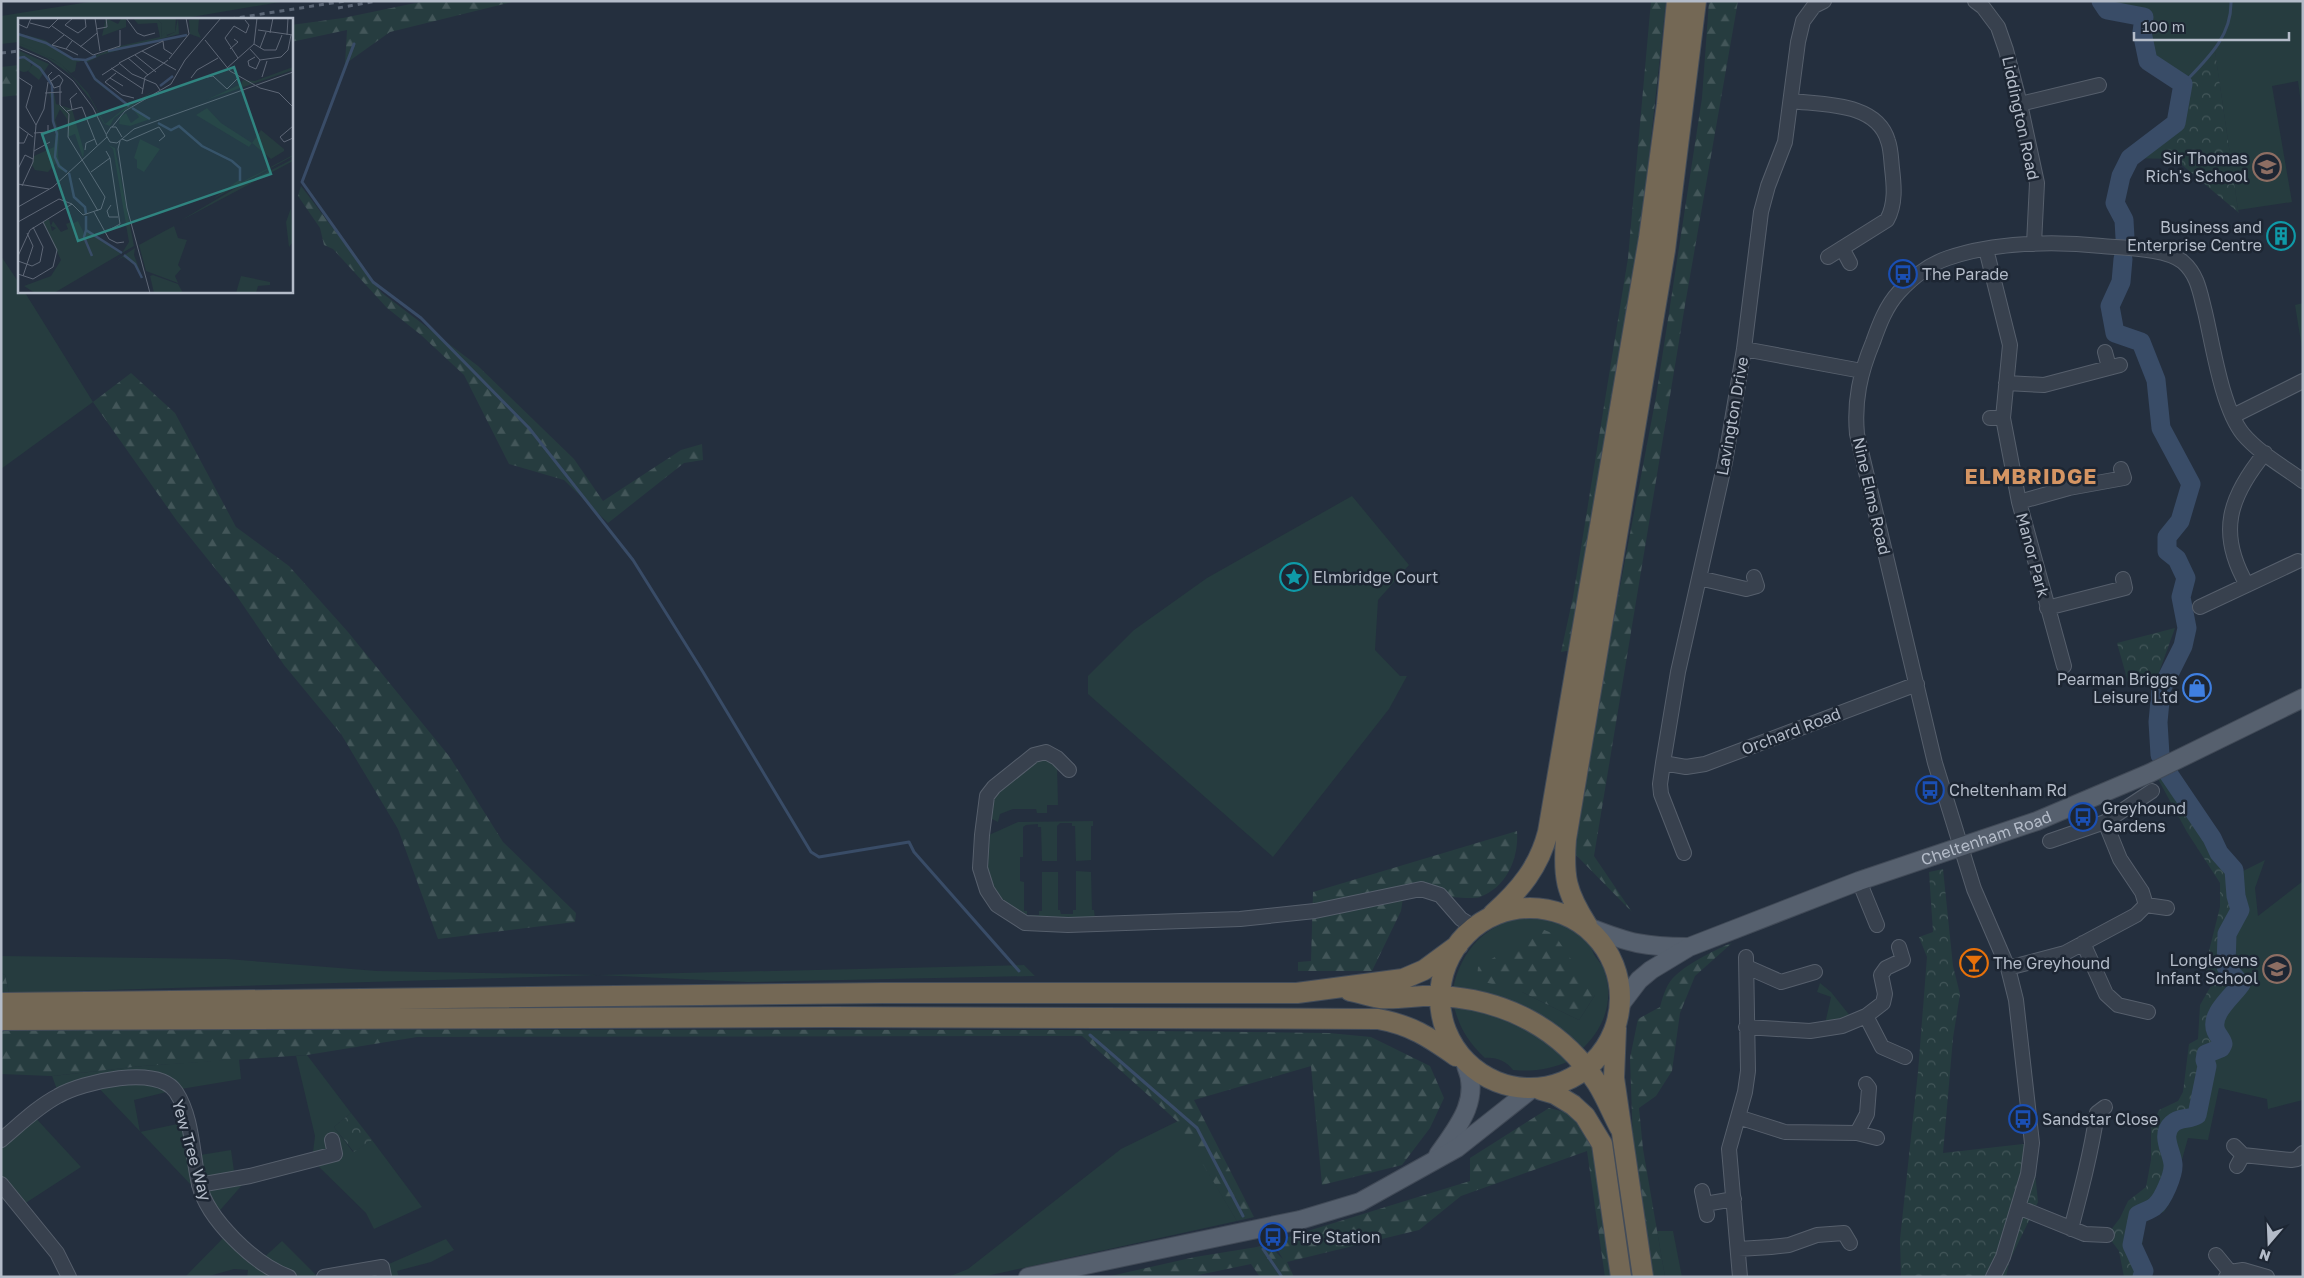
<svg xmlns="http://www.w3.org/2000/svg" width="2304" height="1278" viewBox="0 0 2304 1278" font-family="'Golos Text',sans-serif">
<style>
.green{fill:#263c3f;fill-rule:evenodd}
.forest{fill:url(#forest-firs)}
.park{fill:url(#park-crowns)}
.lines{fill:none;stroke-linecap:round;stroke-linejoin:round}
.stream{stroke:#394c67;stroke-width:3}
.river{stroke:#394c67;stroke-width:19}
.minor-casing{stroke:#565f6c;stroke-width:16}
.major-casing{stroke:#414a57;stroke-width:20}
.highway-casing{stroke:#434c59;stroke-width:22}
.minor{stroke:#38414e;stroke-width:14}
.major{stroke:#56606e;stroke-width:18}
.highway{stroke:#746855;stroke-width:20}
.rail{stroke:#5a6575;stroke-width:3;stroke-dasharray:5 5;stroke-linecap:butt}
.labels{text-anchor:middle;stroke-width:5;stroke-linejoin:round;paint-order:stroke}
.street-label{font-size:16px;fill:#b4bcc9;stroke:#1d2633}
.poi-label{font-size:16px;fill:#b4bcc9;stroke:#1d2633;text-anchor:start}
.district-label{font-size:21px;font-weight:bold;letter-spacing:1px;fill:#d59563;stroke:#1d2633}
.inset-river{fill:none;stroke:#394c67;stroke-width:2.5}
.inset-road{fill:none;stroke:#5e6776;stroke-width:1}
.view{fill:#308480;fill-opacity:0.15;stroke:#308480;stroke-width:2.5}
.inset-edge{fill:none;stroke:#b4bcc9;stroke-width:2.5}
</style>
<defs>
<pattern id="forest-firs" width="22" height="20" patternUnits="userSpaceOnUse" patternTransform="scale(1.25)"><rect width="22" height="20" fill="#263c3f"/><path d="M5 1l3.5 6h-7zM16 11l3.5 6h-7z" fill="#435659"/></pattern>
<pattern id="park-crowns" width="20" height="18" patternUnits="userSpaceOnUse" patternTransform="scale(1.25)"><rect width="20" height="18" fill="#263c3f"/><path d="M2 6a3 3 0 1 1 6 0M12 15a3 3 0 1 1 6 0" fill="none" stroke="#435659"/></pattern>
</defs>
<rect width="100%" height="100%" fill="#242f3e"/>
<!-- green -->
<path class="green" d="M95,1h191l-106,18h-161v23l-18,2v-28z
M2101,1h202v118l-5,-38 -26,5 20,116 -54,8 -23,-158 -32,32 -35,-23 -6,-29 1,-15 -36,-7z
M1,256l18,27v8h5l69,111 -92,67z
M2303,303v51l-8,-49z
M1352,496l57,69 -31,35 -3,50 25,26h7l-18,33 -116,148 -185,-163v-18l46,-46 73,-52z
M1042,757l15,7 1,41h-11v8h-10l-1,-4h-23l-13,5 -2,8 -8,-4 2,-18 4,-5z
M2176,769l65,103 24,-12 -10,28 3,28 45,-35v219l-35,9 -1,-10 -48,-11 -11,52 -20,-2 -17,62 -7,12 -19,7 -3,27 10,22 -2,9h-8l2,-6 -12,-26 6,-30 18,-9c5,-13 15,-31 16,-45 0,-5 -3,-10 -4,-15 -4,-18 7,-27 23,-28l8,-8 1,-21 7,-23 -2,-6 1,-6 9,-3 7,-12c-14,-19 -2,-30 12,-44v-21l-8,-7 1,-33 13,-24 -4,-14 -2,-26 -15,-17 -7,-15 -44,-65z
M1093,821v5h-2v34l-15,1 -1,-35h-3v-3h-12l-3,3v35h-15l-1,-34h-3v-3l-12,1 -3,2v30h-3v24l4,1v29h3v4h12v-4h3v-39h16v38h2l1,4h12v-4h3v-39l15,1 1,38h2l1,8c-20,0 -43,3 -63,0 -35,-6 -54,-52 -43,-83l29,-13z
M1533,915c24,3 41,12 58,28 2,17 8,14 13,27 11,30 0,59 -23,80l-128,-61c9,-43 36,-68 80,-74zM1522,992l73,3 -16,25z
M1,956l226,3 150,12 221,4 426,-10 11,11 -287,6 -150,-7 -589,18 -4,-18 -4,-2z
M1820,983l11,9 20,25 -26,7 6,-27 -14,-5z
M1453,1003l22,3 64,27 31,28c-20,8 -35,11 -57,9 -7,-9 -17,-13 -28,-12 -18,-17 -26,-31 -32,-55z
M307,1055l44,58 -17,14 19,25 19,-12 50,67 -48,22 -8,-16 -54,-53 3,-24 -19,-80z
M239,1059l2,20 -66,11 -41,10 6,32 47,-10 7,34 37,-6 4,28 15,-2 -35,40 -16,-31 -7,1 -98,-103 -35,12 -7,-19 90,-10z
M32,1114l49,53 -60,39 -20,-22v-44z
M1178,1121l59,100 -255,56h-34l20,-8 153,-120z
M1657,1231h16l9,46h-17z
M229,1232l31,29 22,-20 36,36h-71l1,-7 -14,-1 -28,8h-21z
M446,1239l8,11 -23,12 -34,9 2,6h-31l-3,-7 17,-3z"/>
<!-- forest -->
<path class="forest" d="M425,1h91l-126,31 -45,32 2,-34 -56,12v-17l52,-7z
M1651,1h15l-28,257 -66,392 -11,2 12,-55 55,-339z
M1709,1h29l-53,304 -91,551 38,56 -58,-59 8,-66 74,-390 46,-299z
M19,65v30l-18,2v-30z
M301,186l81,107 96,73 96,93 29,42 78,-51 21,-6 1,16 -19,3 -76,60 -44,-43 -55,-16 -45,-89 -43,-40 -34,-27 -54,-59 -9,-4 -4,-17 -22,-32z
M131,373l44,40 61,114 53,39 59,66 101,124 54,86 73,71 -1,9 -137,17 -40,-110 -57,-95 -57,-69 -50,-73 -57,-71 -84,-119z
M1517,831c2,27 -10,56 -37,66 -10,4 -63,-4 -76,-6l-3,20 -29,60h-74v-9l13,-1 2,-69z
M1542,929l12,5 41,61 -16,25 -57,-28 -45,-12 1,-13z
M1732,943l-37,33 -15,37 -8,58 -16,25 -17,12 4,41 22,128h-14l-18,-132 -3,-87 8,-39 22,-12c3,-11 7,-25 16,-32 13,-12 40,-26 56,-32z
M1,973l4,2 4,18h-8z
M1,1029l1059,1 269,3 42,4 59,29 14,32 -14,30 -28,37 -80,20 -11,-119 -117,34 60,117 -17,4 -60,-100 -95,-85 -665,1 -110,18 -165,11 -90,10 -51,-2z
M1549,1108l24,6 23,34 18,129h-9l-18,-126 -126,45 -42,34 -132,32 7,15h-34l-9,-13 -62,13h-83l89,-20 74,-12 14,14 -11,-17 198,-61v-23z"/>
<!-- park -->
<path class="park" d="M2215,51l23,159 1,3 -64,-54 -45,-1 46,-35 7,-39z
M2175,628l-17,47 -30,7 -11,-39z
M2168,773l44,65 7,15 15,17 2,26 4,14 -13,24 -1,33 15,17c-8,12 -32,30 -25,47 2,5 6,8 7,13l-2,4 -15,6 -1,6 2,6 -10,49c-8,5 -18,2 -25,9 -12,11 1,28 1,40 1,10 -10,36 -18,42 -4,4 -12,6 -17,9l-6,30 12,26 -2,6h-18l-5,-26 -12,-16 13,-17 8,-17 18,-14 5,-27v-33l8,-17 19,-9 5,-9 6,-48 9,-5 2,-34 12,-21 -6,-14v-7l14,-56v-24l-33,-51 -29,-53z
M1943,869l10,97 7,28 -7,44 -10,115 89,-10 6,59 -29,60 -3,15h-105l-1,-38 18,-167 9,-115 -8,-20 14,-5 -4,-60z
M351,1113l21,27 -18,12 -20,-25z"/>
<g class="lines">
<!-- stream -->
<path class="stream" d="M354,44l-52,138 71,100 48,36 108,110 104,132 70,112 108,180 8,5 90,-15 5,10 105,119
M2183,84c23,-24 49,-47 48,-83
M1090,1035l107,93 46,88
M1263,1249l19,28"/>
<!-- river -->
<path class="river" d="M2101,1l6,9 37,7 -2,15 6,29 35,23 -7,39 -46,35 -9,18 -6,27 9,17 1,18
M2123,259l-2,23 -11,24 5,27 26,9 15,38 5,48 30,56 -11,37 -13,16v14l10,8 9,19 -5,19 6,31 -4,18 -22,44 -3,32 2,33
M2142,1277l2,-6 -12,-26 6,-30c5,-3 13,-5 17,-9 8,-6 19,-32 18,-42 -1,-12 -13,-29 -1,-40 7,-7 17,-4 25,-9l10,-49 -2,-6 1,-6 15,-6 2,-4c-1,-5 -5,-8 -7,-13 -7,-17 17,-35 25,-47l-15,-17 1,-33 13,-24 -4,-14 -2,-26 -15,-17 -7,-15 -44,-65"/>
<defs>
<path id="minor" d="M1975,1l8,6 15,20 8,23 14,54 17,79 -3,61
M1791,101c32,4 86,1 97,40 3,8 3,18 4,27 2,17 4,36 -5,52l-59,37
M2020,104l79,-19
M1842,248l8,15
M1986,249l24,96 -7,73 16,84 45,164
M1744,349l118,22
M2105,352l4,15
M2006,383l38,2 76,-20
M2233,416l70,-35
M1990,418h13
M2019,502l50,-14 55,-10 -3,-9
M1699,578l47,11 11,-3 -3,-9
M2247,585c-30,-52 -18,-88 18,-132
M2200,607l98,-46
M2047,608l78,-20 -2,-9
M1663,763l23,4 19,-3 212,-80
M1069,770l-12,-12 -11,-6 -12,3 -40,32 -7,9 -5,39 -2,33 7,22 10,15 28,18 43,2 172,-6 75,-8 106,-22 19,6 21,24 13,8
M2105,822l15,37 22,33 4,13
M2050,841l55,-19 47,-31
M1684,853l-23,-59 -1,-10 3,-21 15,-91 47,-210 19,-113 17,-137 7,-26 17,-44 13,-100 5,-21 11,-15 10,-5
M1859,881l18,44
M2146,905l21,3
M2083,943l23,51 12,11 30,7
M1747,967l34,15 34,-10
M2008,968l57,-15 71,-38 10,-10
M1866,1016l16,31 23,10
M1746,1027l64,4 32,-5 24,-10 17,-13 2,-9 -4,-19 5,-7 17,-8 -4,-13
M1738,1117l47,15 72,1 20,5
M1857,1133l10,-19 2,-26 -3,-4
M1,1140c18,-15 36,-33 57,-44 24,-14 100,-32 118,-4 17,26 16,63 23,92 8,35 56,81 90,93
M2234,1146l9,9 -6,11
M2243,1155l48,5 6,-1 6,-6
M1,1184l56,69 12,24
M199,1185l51,-9 85,-22 -3,-14
M1702,1191l5,24
M1705,1204l29,-5
M2018,1207l67,27 22,1
M2071,1229c10,-38 20,-76 26,-116l8,-6
M1738,1249l33,-2 18,-2 28,-10 27,-2 6,10
M2216,1255l14,17
M324,1277l58,-10 2,10
M1740,1277l-11,-128 16,-57 3,-21 -2,-114
M1993,1277l10,-20 25,-83 4,-31 -16,-143 -8,-32 -34,-79 -39,-126 -78,-329c-3,-33 3,-61 16,-92 6,-17 13,-36 26,-50 13,-14 31,-28 49,-34 46,-16 106,-17 154,-12 21,2 65,2 81,16 15,13 17,31 22,50 8,34 17,96 38,122 16,19 41,33 60,47
M2226,1277l4,-5 13,-2 24,7"/>
<g id="major">
<path d="M1591,928c38,15 54,19 96,19"/>
<path id="s1" d="M1620,1005l19,-25 12,-10 38,-23 170,-66 178,-60 113,-48 153,-75"/>
<path d="M1438,1155c19,-27 43,-55 28,-89"/>
<path d="M1028,1277l272,-57 60,-18 97,-54 72,-57"/>
</g>
<path id="highway" d="M1440 998a90 90 0 1 1 180 0a90 90 0 1 1-180 0Z
M1493,914c27,-24 46,-47 55,-82l101,-594 18,-134 10,-103
M1587,925c-21,-33 -24,-48 -21,-86l99,-589 31,-249
M1350,991c10,2 20,5 30,7 20,2 41,-4 61,-2 65,4 121,33 156,87 9,14 15,30 23,45
M1,1003l882,-10h414l106,-14 21,-9 34,-25
M1,1020l831,-3 546,2c33,6 51,18 78,37
M1616,1028l-2,50 29,199
M1541,1090l14,4 18,11 12,11 17,28 19,133"/>
</defs>
<!-- minor casing -->
<use href="#minor" class="minor-casing"/>
<!-- major casing -->
<use href="#major" class="major-casing"/>
<!-- highway casing -->
<use href="#highway" class="highway-casing"/>
<!-- minor -->
<use href="#minor" class="minor"/>
<!-- major -->
<use href="#major" class="major"/>
<!-- highway -->
<use href="#highway" class="highway"/>
<!-- rail -->
<path class="rail" d="M338,8l39,-7
M230,19l115,-18
M1,53l18,-2"/>
</g>
<!-- icons -->
<defs>
<symbol id="school-ring" viewBox="-11 -11 22 22"><circle r="9.5" fill="#1d2633" stroke="#8d6e63" stroke-width="1.5"/><path d="M0-5L7-2L0 1L-7-2ZM-4 1L0 2.5L4 1V4Q0 6-4 4Z" fill="#8d6e63"/></symbol>
<symbol id="building-ring" viewBox="-11 -11 22 22"><circle r="9.5" fill="#1d2633" stroke="#0f9aa8" stroke-width="1.5"/><path d="M-4-6H4V6H1V3H-1V6H-4ZM-2.5-4.3h1.7v1.8h-1.7ZM.8-4.3h1.7v1.8H.8ZM-2.5-1h1.7V.8h-1.7ZM.8-1h1.7V.8H.8Z" fill="#0f9aa8"/></symbol>
<symbol id="bus-ring" viewBox="-11 -11 22 22"><circle r="9.5" fill="#1d2633" stroke="#1a4fb4" stroke-width="1.5"/><path d="M-5-6H5V4H4V6H2V4H-2V6H-4V4H-5ZM-3.5-4V0h7V-4ZM-3.5 1.2v1.5H-2V1.2ZM2 1.2v1.5H3.5V1.2Z" fill="#1a4fb4"/></symbol>
<symbol id="sight-ring" viewBox="-11 -11 22 22"><circle r="9.5" fill="#1d2633" stroke="#0f9aa8" stroke-width="1.5"/><path d="M0-6L1.8-2.2L6-1.7L2.9 1.2L3.7 5.4L0 3.3L-3.7 5.4L-2.9 1.2L-6-1.7L-1.8-2.2Z" fill="#0f9aa8"/></symbol>
<symbol id="shop-ring" viewBox="-11 -11 22 22"><circle r="9.5" fill="#1d2633" stroke="#3f7fe0" stroke-width="1.5"/><path d="M-5-2.5h2.3a2.7 3.5 0 0 1 5.4 0H5L5.5 6h-11ZM-1.5-2.5h3a1.5 2.3 0 0 0-3 0Z" fill="#3f7fe0"/></symbol>
<symbol id="bar-ring" viewBox="-11 -11 22 22"><circle r="9.5" fill="#1d2633" stroke="#e8710a" stroke-width="1.5"/><path d="M-6-5H6L.8 .8V4.5H3.5V6h-7V4.5H-.8V.8Z" fill="#e8710a"/></symbol>
</defs>
<g fill-rule="evenodd">
<use href="#school-ring" x="2251" y="151" width="32" height="32"/>
<use href="#building-ring" x="2265" y="220" width="32" height="32"/>
<use href="#bus-ring" x="1887" y="258" width="32" height="32"/>
<use href="#sight-ring" x="1278" y="561" width="32" height="32"/>
<use href="#shop-ring" x="2181" y="672" width="32" height="32"/>
<use href="#bus-ring" x="1914" y="774" width="32" height="32"/>
<use href="#bus-ring" x="2067" y="801" width="32" height="32"/>
<use href="#bar-ring" x="1958" y="947" width="32" height="32"/>
<use href="#school-ring" x="2261" y="953" width="32" height="32"/>
<use href="#bus-ring" x="2007" y="1103" width="32" height="32"/>
<use href="#bus-ring" x="1257" y="1221" width="32" height="32"/>
</g>
<g class="labels">
<!-- street labels -->
<g class="street-label">
<text transform="translate(2021 118) rotate(78)" y="6">Liddington Road</text>
<text transform="translate(1732 416) rotate(-80)" y="6">Lavington Drive</text>
<text transform="translate(1872 496) rotate(77)" y="6">Nine Elms Road</text>
<text transform="translate(2033 555) rotate(75)" y="6">Manor Park</text>
<text transform="translate(1791 731) rotate(-21)" y="6">Orchard Road</text>
<text dy="6" stroke="none"><textPath href="#s1" startOffset="408">Cheltenham Road</textPath></text>
<text transform="translate(192 1150) rotate(74)" y="6">Yew Tree Way</text>
</g>
<!-- poi labels -->
<g class="poi-label">
<text x="2248" y="164" text-anchor="end">Sir Thomas<tspan x="2248" dy="18">Rich's School</tspan></text>
<text x="2262" y="233" text-anchor="end">Business and<tspan x="2262" dy="18">Enterprise Centre</tspan></text>
<text x="1922" y="280">The Parade</text>
<text x="1313" y="583">Elmbridge Court</text>
<text x="2178" y="685" text-anchor="end">Pearman Briggs<tspan x="2178" dy="18">Leisure Ltd</tspan></text>
<text x="1949" y="796">Cheltenham Rd</text>
<text x="2102" y="814">Greyhound<tspan x="2102" dy="18">Gardens</tspan></text>
<text x="2258" y="966" text-anchor="end">Longlevens<tspan x="2258" dy="18">Infant School</tspan></text>
<text x="1993" y="969">The Greyhound</text>
<text x="2042" y="1125">Sandstar Close</text>
<text x="1292" y="1243">Fire Station</text>
</g>
<!-- district labels -->
<g class="district-label">
<text x="2031" y="484">ELMBRIDGE</text>
</g>
</g>
<!-- overview -->
<g transform="translate(18 18)">
<rect width="275" height="275" fill="#242f3e"/>
<path d="M88,0l12,6 3,-5 5,-1v9l-24,9zM118,0h40l-1,14 -14,5 1,-13 -4,-4zM181,1l-1,12 3,7 -11,-4 -1,-14zM0,17l23,6 36,19 -2,11 -4,2 -17,-13 -36,-17zM-1 47a7 7 0 1 1 14 0a7 7 0 1 1-14 0ZM35,105l2,1 2,10v29l10,10 -10,-5 -1,-5 -8,9 -13,-2 -3,-5 2,-9 20,-9 2,-13zM243,112l23,19v2l-13,8 -19,-16zM122,121l20,10 -16,23 -7,-4v-8l-3,-2zM275,141v2l-113,60 54,-32zM31,201l3,12 4,-3 -5,-2 2,-5 8,11 7,-3 -2,-5 5,-2 6,12 -4,-11 5,-2 6,12 6,-2 32,22 -68,40h-19l-11,-7 27,-10 10,-16 -18,-38zM156,208l4,12 9,2 -9,25 3,4 -6,7 3,7 -32,-12 -7,-26zM223,258l29,6v3l-12,1 -2,7h-20z" fill="#263c3f"/>
<path d="M115,0l25,2 4,4 -1,13 5,-5 1,4 8,-4 3,-14 1,16 -78,21 -15,8 13,19 31,23 28,-17 -44,30 -4,8 -6,-2 -13,-24 -20,-25 -24,-17 -29,-13v-2l14,5 30,17 26,28 17,31 22,-18 -32,-25 -11,-21 -6,2 -37,-21 -23,-6v-2l27,7 28,19 12,1 35,-14 40,-9 -3,-14 -19,1zM275,49v3l-163,56 -11,-2 1,-7 6,-4 5,10 8,-6 -7,-9 19,11 55,-19 35,-16 2,-4 12,1zM189,90l14,15 31,20 -3,4 -53,-32zM90,127l7,3 19,98 -12,7 7,-11 -16,-93zM275,137v1l-80,43 27,-20 2,3zM273,190l2,34 -4,5 -3,-25zM117,230l-1,7 9,24 -8,-14 -12,-8 -6,3z" fill="#263c3f"/>
<path d="M0,32l31,14 -10,16 -11,-9 5,-7 -10,-7 -5,1zM31,75h5l2,11 16,5 12,42 -1,7 -8,-24 -7,3 -1,-18 -7,-10 -5,11 4,12 -1,24 2,8 7,8 -8,-6 -4,-9 2,-23 -5,-11 1,-18zM135,257l25,9 5,9h-29l-4,-17z" fill="#263c3f"/>
<path class="inset-river" d="M0,16l28,9 27,16 13,1 10,-4M90,33l79,-16M0,40l6,-1 16,11 12,17 1,36 4,13 -2,23 4,9 8,6M67,43l10,18 34,27M142,68l13,-10M114,90l18,11M140,105l13,7 8,-4 23,20 30,15 8,7v13M51,155l5,24 11,10 1,7M68,198v14l36,23M68,212l-2,7 8,19M106,237l11,9 7,14"/>
<path class="inset-road" d="M55,0l-8,7 13,8 8,-6 -1,-9M77,0l5,33M108,0l11,15 7,3 11,-3M12,5l19,5 10,-10M0,6l9,4 4,-10M34,8l41,29 27,-9v-16M78,11l11,-2 -1,-9M240,12l35,5M252,15l3,-15M46,17l-12,10 14,4M269,17l1,-17M187,22l25,31 30,17 19,5 14,14M54,23l-6,8 12,6M236,26l10,6h12l6,-15M62,29l17,-14M0,30l30,13 25,20 20,27 13,26M242,30l6,-16M212,31l8,-7 -4,-3M232,31l10,11 21,-3 7,-7 3,-15M124,33l21,-10 1,8 8,5M117,37l21,17M237,39l-7,4 1,5 7,3 4,-9M110,40l20,17M220,40l-13,-20 9,-12 12,7 3,-8 -4,-5M151,41l20,-25 -3,-16M93,50l32,21M209,50l27,-24 3,-26M34,54l-4,4 6,12 6,-2M98,55l-11,9 17,13 12,3M84,57l17,-11M0,59l14,9 -6,21 10,18 -3,37 -11,24M244,59l5,-16M92,60l13,8M173,60l6,-8 21,-12M184,60l11,-2 14,13 12,-12M33,63l8,-6 4,5 -3,6M42,68v19l9,9 -1,23 37,60 -4,12 -18,6 -11,-11M142,72l-4,-6 -24,-10 -13,-11 23,-12 34,19M27,75l17,-1M124,76l3,-17 23,-17M54,91l-2,-10 7,-6M49,93l15,-4 15,38M18,107l8,-16 4,-27M0,108l15,11M275,108l-13,11 4,5 9,-4M94,109l13,-16 46,-27 14,-24 36,-42M16,115l14,-1v-7M104,119l-6,-10h-5l-5,8 4,7 7,1 17,-14 159,-57M104,121l5,2 32,-14 6,9 -6,5M102,123l-2,8 9,59 23,85M0,125h6l4,-9M67,132l1,-7 9,-4M16,133l16,-9M88,133l4,7 10,66 -13,7M0,151l7,-14 8,4M73,154l19,-14M61,160l19,33M0,166l31,5M93,187l-4,6 2,6h9M0,189l35,-20 54,-50M76,194l15,27 8,4 7,-1M0,204l41,-23 13,5M0,238l12,-26 42,-26M0,243l14,5 8,-4 3,-15 -10,-20M0,256l15,5 20,-12 4,-17 -14,-28M5,258l10,-30 -6,-13"/>
<path class="view" d="M216,49l37,107 -193,67 -36,-107z"/>
<rect width="275" height="275" class="inset-edge"/>
</g>
<!-- border -->
<rect width="2304" height="1278" fill="none" stroke="#b4bcc9" stroke-width="5"/>
<!-- north arrow -->
<g transform="translate(2269 1243) rotate(199)" stroke="#1d2633" stroke-width="4" paint-order="stroke">
<path d="M0-4L9 19L0 12L-9 19Z" fill="#b4bcc9"/>
<text y="-8" font-size="14" font-weight="bold" text-anchor="middle" fill="#b4bcc9">N</text>
</g>
<!-- scale -->
<path d="M2134 32v8h155v-8" fill="none" stroke="#b4bcc9" stroke-width="2.5"/>
<text x="2142" y="32" font-size="15" fill="#b4bcc9" stroke="#1d2633" stroke-width="4" paint-order="stroke">100 m</text>
</svg>
